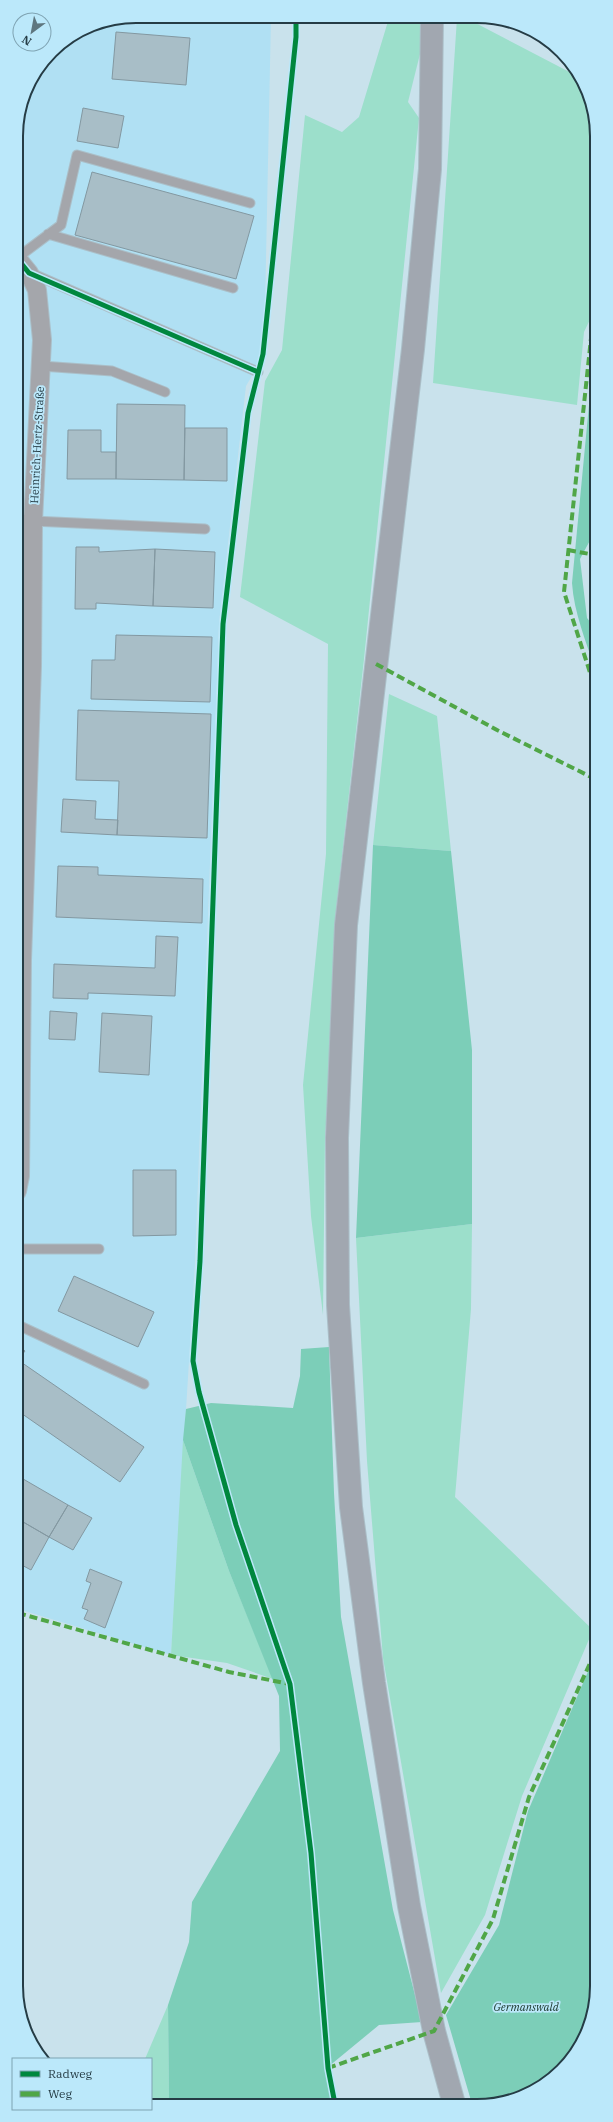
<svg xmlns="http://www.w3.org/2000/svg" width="613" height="2122" viewBox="0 0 613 2122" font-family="'IBM Plex Serif',serif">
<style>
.built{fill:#b0e0f3}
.green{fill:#9cdfcb}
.forest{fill:#7cceb8}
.building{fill:#a8bec7;stroke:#8398a1}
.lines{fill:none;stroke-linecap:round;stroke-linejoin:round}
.lane-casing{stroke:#abbfc8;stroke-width:11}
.street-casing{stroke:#abbfc8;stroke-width:20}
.primary-casing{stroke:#abbfc8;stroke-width:24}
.lane{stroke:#a4a6ab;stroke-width:9}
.street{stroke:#a4a6ab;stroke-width:18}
.primary{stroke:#a1a7b0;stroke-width:22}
.quiet{stroke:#50a647;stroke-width:4;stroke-dasharray:8 4;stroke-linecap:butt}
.cycleway-casing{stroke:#bbe8fa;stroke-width:8}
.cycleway{stroke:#00873e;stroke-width:5}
.labels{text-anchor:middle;stroke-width:3.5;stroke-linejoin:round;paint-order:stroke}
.street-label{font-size:11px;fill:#253c45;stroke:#bbe8fa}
.park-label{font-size:11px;font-style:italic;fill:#193328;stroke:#bbe8fa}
.rim{fill:none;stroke:#253c45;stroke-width:2}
</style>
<rect width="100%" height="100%" fill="#c9e2ec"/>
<!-- built -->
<path class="built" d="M136,16l135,1 -7,339 -18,30 -27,237 -24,640 -24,392 -153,-46 -2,-1480 9,-39 26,-39 40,-26z"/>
<!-- green -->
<path class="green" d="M389,18h32v32l-13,52 11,16 -55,541 -29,260 -4,143 -6,74 -2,179 -12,-99 -8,-131 23,-231 2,-210 -88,-47 25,-216 17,-31 23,-235 37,17 17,-15z
M457,18h9l115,60 14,35v196l-11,23 -7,73 -144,-22z
M389,694l48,22 14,135 -78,-6z
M472,1224l-1,85 -16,188 138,133 -71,166 -37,119 -44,78 -58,-335 -16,-197 -11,-223z
M183,1440l46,131 44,108 -46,-16 -56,-8z
M168,2005l1,99h-18v-45h-6z"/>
<!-- forest -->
<path class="forest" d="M595,342v189l-15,28 7,59 8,10v41c-9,-28 -21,-56 -23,-86z
M373,845l78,6 21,199v174l-116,14z
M329,1347l5,146 7,124 52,293 29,112 -43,3 -51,42 6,37h-165l-1,-99 21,-63 3,-40 88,-151 -1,-55 -50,-125 -46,-131 3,-31 25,-6 82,5 7,-32 1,-27z
M596,1653l1,340 -9,38 -21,34 -30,25 -37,14h-28l-26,-89 53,-90 29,-114z"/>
<!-- building -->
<path class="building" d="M116,32l74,6 -4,47 -74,-6z
M83,108l41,8 -6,32 -41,-7z
M92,172l162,44 -18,63 -161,-44z
M117,404l68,1 -1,75 -68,-1z
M185,428h42v53l-43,-1z
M68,430h33v22h15v27h-49z
M76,547h23v5l56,-3 -2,57 -57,-3v6h-21z
M155,549l60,3 -2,56 -60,-2z
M116,635l96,2 -2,65 -119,-3 1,-39h23z
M78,710l133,4 -4,124 -90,-3 2,-54 -43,-1z
M63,799l33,2 -1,18 23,1 -1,15 -56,-3z
M58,866l40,1v8l105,4 -1,44 -146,-6z
M156,936l22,1 -3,59 -87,-3v6l-35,-1 1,-34 101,4z
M50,1011l27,2 -2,27 -26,-1z
M102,1013l50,3 -3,59 -50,-3z
M133,1170h43v65l-43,1z
M74,1276l80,36 -16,35 -80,-36z
M18,1345l7,6 -7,9 126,87 -24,35 -102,-71z
M18,1476l50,29 -19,32 -31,-18z
M68,1505l24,13 -19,32 -24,-13z
M18,1519l31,18 -18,33 -13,-7z
M90,1569l32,13 -17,46 -21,-9 4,-9 -6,-2 9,-25 -5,-2z"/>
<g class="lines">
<defs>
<path id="lane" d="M48,234l185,54
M17,258l44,-33 16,-70 173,48
M31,273l227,99
M41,366l71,5 53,21
M17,518l16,3 172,8
M17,670l15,-4
M17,744l12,2
M17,1249h82
M18,1325l126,59"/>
<path id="street" d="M16,257l13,16 8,17 5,50 -9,181 -1,145 -10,294 -2,216 -3,15"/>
<path id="primary" d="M432,18l-2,151 -17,180 -67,576 -9,213 1,167 13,202 23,176 35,223 25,125 20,73"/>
</defs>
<!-- lane casing -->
<use href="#lane" class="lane-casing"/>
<!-- street casing -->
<use href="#street" class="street-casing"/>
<!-- primary casing -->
<use href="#primary" class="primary-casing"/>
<!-- lane -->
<use href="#lane" class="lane"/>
<!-- street -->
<use href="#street" class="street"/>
<!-- primary -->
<use href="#primary" class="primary"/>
<!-- quiet -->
<path class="quiet" d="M595,322l-3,7 -28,263 31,96
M568,550l27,5
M376,664l121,66 98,49
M18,1613l211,59 61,12
M328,2068l106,-37 59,-112 36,-122 67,-147"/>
<defs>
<path id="cycleway" d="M296,17v20l-33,317 -15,59 -25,211 -23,637 -7,100 6,31 37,133 54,159 21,169 17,215 7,36
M16,257l13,16 229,99"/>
</defs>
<!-- cycleway casing -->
<use href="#cycleway" class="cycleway-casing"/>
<!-- cycleway -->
<use href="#cycleway" class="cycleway"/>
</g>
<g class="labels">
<!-- street labels -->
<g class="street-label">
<text transform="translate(37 445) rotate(-87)" y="4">Heinrich-Hertz-Straße</text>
</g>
<!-- park labels -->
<g class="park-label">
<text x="526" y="2011">Germanswald</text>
</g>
</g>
<!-- crop -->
<path d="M0 0H613V2122H0ZM136 23H477A113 113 0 0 1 590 136V1986A113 113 0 0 1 477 2099H136A113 113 0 0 1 23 1986V136A113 113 0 0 1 136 23Z" fill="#bbe8fa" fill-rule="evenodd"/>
<path class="rim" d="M136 23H477A113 113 0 0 1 590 136V1986A113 113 0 0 1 477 2099H136A113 113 0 0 1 23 1986V136A113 113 0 0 1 136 23Z"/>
<!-- legend -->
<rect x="12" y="2058" width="140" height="52" fill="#bbe8fa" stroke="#7fa3b2"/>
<rect x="20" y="2071" width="20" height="6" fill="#00873e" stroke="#7fa3b2"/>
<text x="48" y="2078" font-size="12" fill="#253c45">Radweg</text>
<rect x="20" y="2091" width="20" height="6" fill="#50a647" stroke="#7fa3b2"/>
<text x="48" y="2098" font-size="12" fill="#253c45">Weg</text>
<!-- north arrow -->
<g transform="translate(32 32) rotate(212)"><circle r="19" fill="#bbe8fa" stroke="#7fa3b2"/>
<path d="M0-3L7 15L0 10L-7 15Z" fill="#5e767f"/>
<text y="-6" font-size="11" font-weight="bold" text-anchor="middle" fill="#253c45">N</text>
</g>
</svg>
